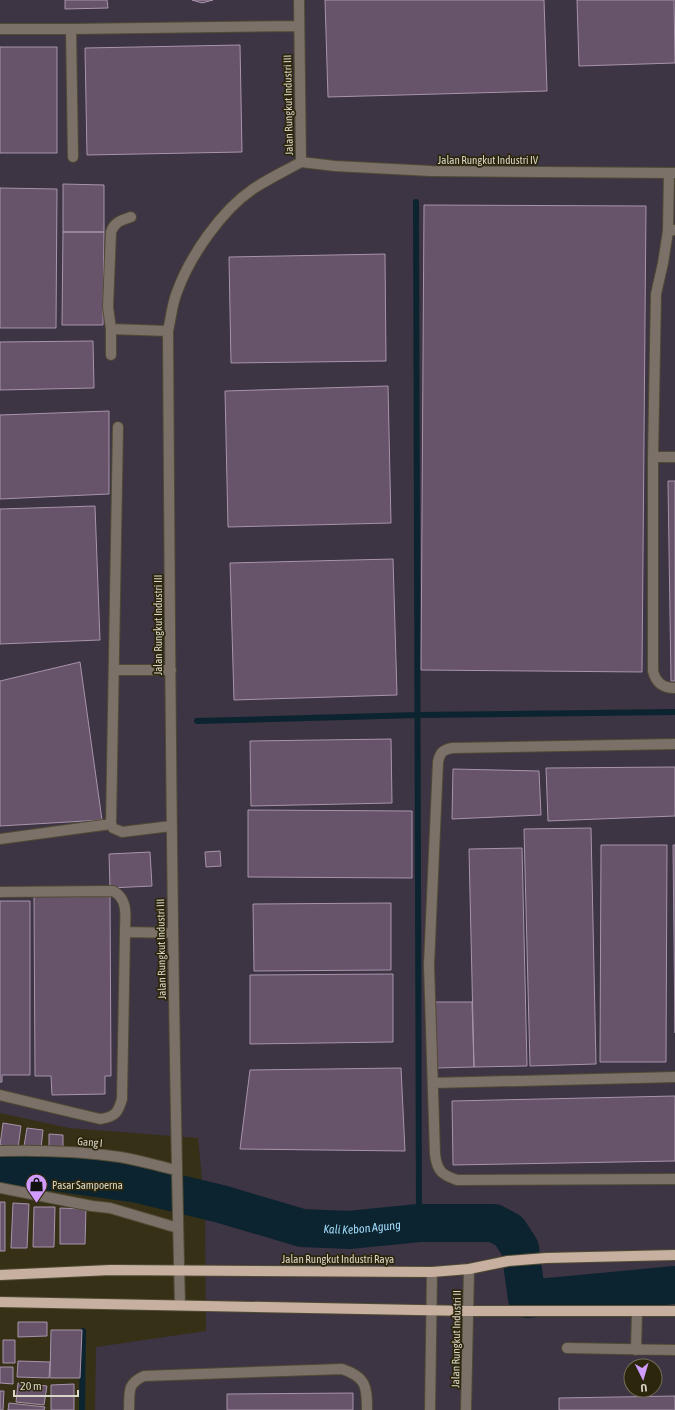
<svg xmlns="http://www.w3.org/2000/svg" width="675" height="1410" viewBox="0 0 675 1410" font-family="'Asap Condensed',sans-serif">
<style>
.industrial{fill:#3d3444;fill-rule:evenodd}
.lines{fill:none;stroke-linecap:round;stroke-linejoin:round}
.stream{stroke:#0c242f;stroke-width:6}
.river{stroke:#0c242f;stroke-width:38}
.building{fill:#67546a;stroke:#a894ab}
.minor-casing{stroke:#504b33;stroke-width:12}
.major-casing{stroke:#504b33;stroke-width:12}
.minor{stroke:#7c7169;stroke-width:10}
.major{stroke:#c7b0a0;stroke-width:10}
.labels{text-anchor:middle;stroke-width:3.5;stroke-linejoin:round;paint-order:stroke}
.street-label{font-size:11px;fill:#dad6c7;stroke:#2c260d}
.poi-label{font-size:11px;fill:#dad6c7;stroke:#2c260d;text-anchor:start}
.water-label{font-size:12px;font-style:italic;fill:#a1dbfa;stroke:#2c260d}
</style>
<rect width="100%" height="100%" fill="#363017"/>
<!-- industrial -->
<path class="industrial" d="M0,0h675v1410h-580l1,-63 110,-16 -1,-121 -7,-72 -129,-10 -69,-15zM631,1366h24v24h-24z"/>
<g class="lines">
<!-- stream -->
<path class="stream" d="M416,202l3,1021
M197,721l221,-6 257,-3
M82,1410l1,-79"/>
<!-- river -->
<path class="river" id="s1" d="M0,1168l54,4 84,12 83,20 81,24 47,2 70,-7h75l15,8 11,17 7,51 148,-14"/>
</g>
<!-- building -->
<path class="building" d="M65,0h42l1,8 -43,1z
M192,0h21l-11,3z
M325,0h219l3,91 -219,6z
M577,0h97l1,63 -96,3z
M240,45l2,107 -155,3 -2,-107z
M0,47h57v106h-57z
M63,184l41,1v47h-41z
M0,188l57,1 -1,139h-56z
M424,205l222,1 -4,466 -221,-2z
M63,232h41l-1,93h-41z
M385,254l1,107 -155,2 -2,-106z
M93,341l1,47 -94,2v-48z
M388,386l3,137 -163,4 -3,-136z
M109,411v83l-109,5v-84z
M668,481h7v200h-4z
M95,506l5,134 -100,4v-135z
M393,559l4,136 -163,5 -4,-137z
M80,662l22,158 -102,6v-145z
M391,739l1,64 -141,3 -1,-65z
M675,767v49l-127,5 -2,-53z
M453,769l86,2 2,44 -89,4z
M248,810l164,1v67l-164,-1z
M591,828l5,236 -66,2 -6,-237z
M601,845h66l-1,217h-66z
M673,845h2v188z
M522,848l5,218 -53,1 -5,-218z
M220,851l1,15 -15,1 -1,-15z
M150,852l2,34 -42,2 -1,-34z
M110,895l1,181h-6v18l-53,1 -1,-19h-16l-1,-180z
M0,901h30v174h-28v7h-2z
M391,903v67l-137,1 -1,-67z
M393,974v68l-143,2v-69z
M435,1002h37l2,65 -38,1z
M401,1068l4,83 -165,-2 10,-79z
M675,1096v65l-222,4 -1,-64z
M3,1123l18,3 -3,22 -18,-3z
M27,1128l16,2 -2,18 -17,-2z
M49,1134l14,1v15l-14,-1z
M0,1202h5v49h-5z
M13,1203l16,1 -2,44h-16z
M34,1207h21l-1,40h-21z
M60,1208l26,1 -1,35h-25z
M18,1322h29v14l-29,1z
M51,1330h31l-2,48h-30z
M3,1340h12v23h-12z
M18,1361l32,1 -1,16 -32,-1z
M0,1367h13v17l-13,-1z
M18,1383l29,3 -3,19 -28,-3z
M74,1384v26h-23v-25z
M0,1391h4l-1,19h-3z
M353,1393v17h-126v-16z
M675,1396v14h-116v-12z
M9,1403l36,4 -1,3h-36z"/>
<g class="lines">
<defs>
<path id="minor" d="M0,29h71l228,-3
M71,29l2,128
M301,162l34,4 96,5 244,2
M131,217c-9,3 -17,5 -20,15l-3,75 3,22 57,2
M675,230l-7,1 -5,32 -7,31 -3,163h22
M668,231l1,-58
M111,355v-26
M118,427l-7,397 2,4 9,4 49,-6
M653,457v214c3,12 10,17 22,17
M114,670h57
M675,744l-223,4c-9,2 -12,4 -14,14l-9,203 6,189c2,17 7,21 22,26l218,-1
M0,839l111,-15
M0,892l113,-1c16,8 12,26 12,41l-3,167c-4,14 -7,18 -22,20l-100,-24
M125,932l48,1
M433,1083l242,-6
M0,1151c40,-1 80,0 120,6 19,3 38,9 56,13
M0,1188l92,18 18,2 68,20
M180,1305c-8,-325 -10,-649 -12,-974 3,-13 4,-27 9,-39 13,-36 44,-81 76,-103 15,-10 32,-18 48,-27l-2,-162
M567,1348l108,2
M636,1350l1,-39
M129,1410c1,-17 -3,-26 15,-34l198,-7c24,8 25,17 25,41
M430,1410l2,-138
M466,1410l3,-141"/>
<path id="major" d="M0,1275l111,-5 321,2 37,-3 39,-8 38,-3 129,-3
M0,1302l469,9h206"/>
</defs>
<!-- minor casing -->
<use href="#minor" class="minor-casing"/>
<!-- major casing -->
<use href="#major" class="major-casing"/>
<!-- minor -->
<use href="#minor" class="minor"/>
<!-- major -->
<use href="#major" class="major"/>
</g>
<!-- icons -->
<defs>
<symbol id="shop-pin" viewBox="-11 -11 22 30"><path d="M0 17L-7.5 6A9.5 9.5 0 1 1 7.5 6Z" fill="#d09dff" stroke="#2c260d"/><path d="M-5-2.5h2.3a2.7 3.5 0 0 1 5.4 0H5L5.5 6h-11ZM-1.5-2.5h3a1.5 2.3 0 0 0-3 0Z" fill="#111"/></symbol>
</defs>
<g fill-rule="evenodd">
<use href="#shop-pin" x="24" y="1172" width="25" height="34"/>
</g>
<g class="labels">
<!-- street labels -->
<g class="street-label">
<text transform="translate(288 105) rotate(-91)" y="4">Jalan Rungkut Industri III</text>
<text x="488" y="164">Jalan Rungkut Industri IV</text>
<text transform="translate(158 625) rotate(-90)" y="4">Jalan Rungkut Industri III</text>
<text transform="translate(161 949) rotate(-91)" y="4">Jalan Rungkut Industri III</text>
<text transform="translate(90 1142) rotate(5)" y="4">Gang I</text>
<text x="338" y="1263">Jalan Rungkut Industri Raya</text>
<text transform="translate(456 1339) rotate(-89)" y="4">Jalan Rungkut Industri II</text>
</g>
<!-- poi labels -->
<g class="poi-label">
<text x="52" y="1189">Pasar Sampoerna</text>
</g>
<!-- water labels -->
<g class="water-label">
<text dy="4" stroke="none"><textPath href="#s1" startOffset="369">Kali Kebon Agung</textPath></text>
</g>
</g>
<!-- north arrow -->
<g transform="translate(643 1378) rotate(175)"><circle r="19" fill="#2c260d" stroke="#726c57"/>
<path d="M0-3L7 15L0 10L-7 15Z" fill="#d09dff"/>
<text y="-6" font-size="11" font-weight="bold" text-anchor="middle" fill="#dad6c7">U</text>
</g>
<!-- scale -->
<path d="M14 1390v6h64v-6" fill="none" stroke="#dad6c7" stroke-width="2"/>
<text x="20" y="1390" font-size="12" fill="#dad6c7" stroke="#2c260d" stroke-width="3" paint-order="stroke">20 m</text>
</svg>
